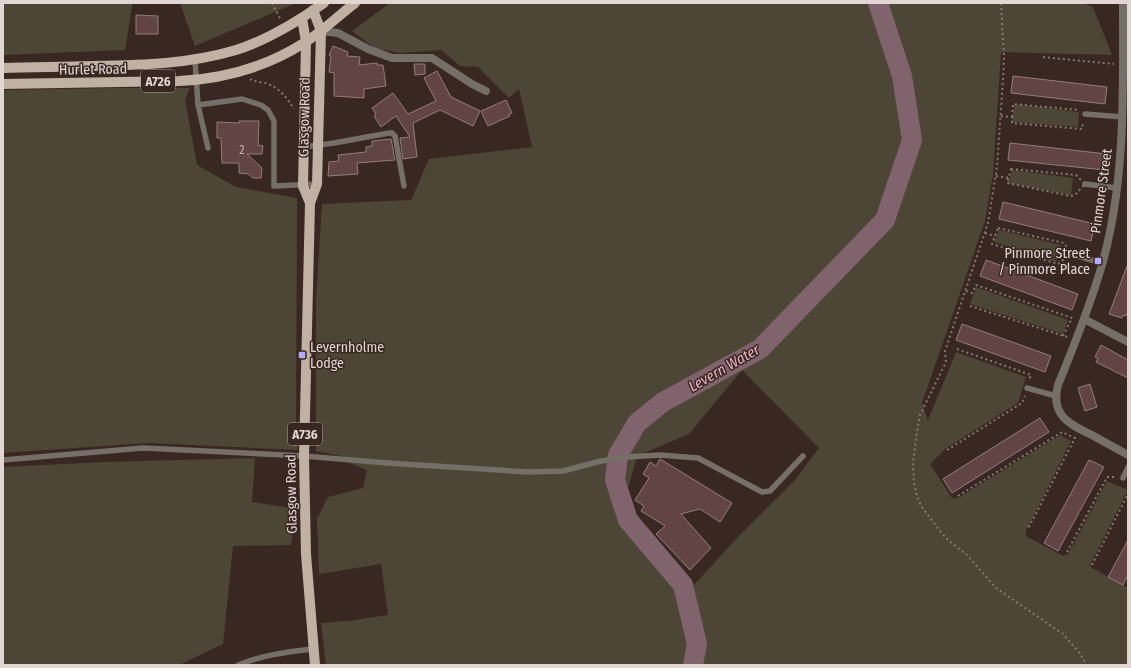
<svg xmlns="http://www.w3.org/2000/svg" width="1131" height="668" viewBox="0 0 1131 668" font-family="'Fira Sans Condensed',sans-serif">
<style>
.green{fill:#4d4636;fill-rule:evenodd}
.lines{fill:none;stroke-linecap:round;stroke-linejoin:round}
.river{stroke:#81636e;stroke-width:20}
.building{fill:#634445;stroke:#947d7d}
.path{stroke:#887873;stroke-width:2;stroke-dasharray:2 3;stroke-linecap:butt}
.service{stroke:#766f68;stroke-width:5.5}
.minor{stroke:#766f68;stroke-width:8}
.primary{stroke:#c0b1a4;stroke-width:10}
.poi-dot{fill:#b3adf9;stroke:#392721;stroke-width:1.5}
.labels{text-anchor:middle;stroke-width:3;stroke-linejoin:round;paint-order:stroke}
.number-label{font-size:12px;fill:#c2b2af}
.shield{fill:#392721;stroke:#afa29d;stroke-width:1}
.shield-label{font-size:13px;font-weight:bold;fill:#e2d6d2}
.street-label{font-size:14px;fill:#e2d6d2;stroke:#392721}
.poi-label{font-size:14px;fill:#e2d6d2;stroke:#392721;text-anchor:end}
.water-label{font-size:15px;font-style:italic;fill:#e9afc4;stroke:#392721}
</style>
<rect width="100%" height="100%" fill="#392721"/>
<!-- green -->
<path class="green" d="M3,3h131l-2,3 -7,44 -122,5z
M180,3h116l-101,43z
M390,3h692l11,4 19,48 -111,-3 -8,122 -8,47 -63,182 6,17 28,-68 70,25 -8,26 -73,46 -15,15 22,34h6l102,-63 11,6 -45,90v5l37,20 5,-2 39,-73 21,9 -38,75 2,3 36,20v77h-802l-5,-42 26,-2 41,-6 -7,-51 -62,10 -2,-55 11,-22 35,-9 4,-18 -22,-9 1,-4 -30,-6v-151l6,-96 89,-4 18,-41 103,-12 -13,-58 -10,9 -31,-31 -18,-1 -19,-16 -41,3 -25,-5 -23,-17zM742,370l77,78 -25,33 -57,57 -44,48 -28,-32 -40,-55 12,-43 52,-22z
M113,88h77l-5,12 12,65 39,22 61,11 -1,242 2,10 -150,-7 -145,10v-363z
M1014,104l65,8 -1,15 -66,-5z
M1012,170l61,8 -2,17 -63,-12z
M999,230l62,15 -5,17 -62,-20z
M976,287l92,33 -5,14 -93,-30z
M255,458l-3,44 44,7 -5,36 -58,1 -10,98 -44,21h-176v-198l102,-5z"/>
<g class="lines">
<!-- river -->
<path class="river" d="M693,665l4,-21 -14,-59 -55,-65 -13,-40 3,-25 19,-32 26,-21 97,-53 125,-129 27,-80 -10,-64 -24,-73"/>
</g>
<!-- building -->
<path class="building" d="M136,15l22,1v18h-22z
M333,46l15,6 -1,4 13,1 -1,8 18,-2v2h6l3,21 -22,3v9l-30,-2v-23l-5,-1 2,-16 -2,-1z
M414,64h11v10l-10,1z
M437,71l14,26 29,14 -7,15 -33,-16 -27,13 4,34 -14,2 -3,-21 10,-1 -14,-21 -15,11 -7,-11 2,-2 -4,-6 21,-15 15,21 28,-13 -12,-23z
M1013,76l94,11 -2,17 -94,-11z
M506,100l6,13 -3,1 1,2 -22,10 -7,-15z
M239,121h20l-1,24 5,1 -1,8h-15l15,14 -1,10h-8l-5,-4 -9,-1v-10h-17l-1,-25h-4v-16l22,1z
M391,139l4,21 -38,3 1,11 -30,2 1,-14 10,-1 -1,-6 28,-3v-5l6,-1v-5z
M1010,143l97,11 -2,16 -97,-10z
M1003,202l92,22 -4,17 -92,-22z
M986,260l92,34 -6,16 -92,-34z
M1127,266l1,1v44l-2,5 -3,-1 -1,3 -13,-4z
M962,324l89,32 -6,16 -89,-32z
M1101,345l27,15v18l-32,-16 2,-4 -3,-1z
M1090,384l7,23 -12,4 -7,-23z
M1040,418l9,14 -97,61 -9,-14z
M660,459l72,44 -12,19 -20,-13 -19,5 30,34 -21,22 -34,-36 9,-8 -24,-15 3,-5 -9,-6 14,-22 -6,-4 7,-12 6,4z
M1089,460l15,7 -46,84 -14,-8z
M1128,540v35l-5,10 -15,-8z"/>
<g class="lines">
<!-- path -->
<path class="path" d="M272,3l9,17
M1001,3l3,55 -1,22 -6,87 -9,56 -43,128 1,11 -26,53 -3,17 -4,31 1,20 3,13 4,10 19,25 9,10 18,14 29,33 67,46 15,17 6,9 1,5
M1043,57l71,7
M250,79c5,3 10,3 15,4 14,4 22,15 29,26
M1001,116l11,1v6l70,6 1,-7
M1012,117l1,-13 66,6
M1011,169l65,6 9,9 -10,11 -4,1 -64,-13z
M996,176l13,2
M998,228l66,15 7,11 -13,10 -66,-20z
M985,233l10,3
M966,291l6,2 4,-8 99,34
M970,306l97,31
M1063,336l9,-18
M957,349l74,26 -2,5
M947,450l75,-47 3,-7
M958,496l104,-64 13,6 -47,91
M1067,552l40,-75h9
M1092,565l36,-71"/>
<!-- service -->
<path class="service" d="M195,60l3,45 10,43
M198,105l44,-6 19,6 7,5 6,11v65l43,-2
M1085,114l38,3
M304,147l30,-4 55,-10h3l3,3 9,50
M1085,184l32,4
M1071,254l31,9
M1027,388l29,8
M3,460l140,-12 161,8 83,7 141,9 35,-1 38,-10 26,-4 33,-2 38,3 64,34 8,-1 33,-35
M1123,478l5,-11
M238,665c24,-10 49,-13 74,-16"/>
<!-- minor -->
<path class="minor" d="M1123,3c0,88 3,177 -21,262 -12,41 -28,81 -44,120 -8,30 11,39 34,50 12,7 24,13 36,20
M321,31l17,2 30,16 24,9h40l40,26 14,7
M1084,319l44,23"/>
<!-- primary -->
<path class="primary" d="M313,10l8,21 -4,153 -7,19 -6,253 2,98 9,111
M302,18l4,24 -3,144 7,17
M3,68c30,-1 61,-1 91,-2 49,-1 95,-2 142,-16 32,-10 61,-28 88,-47
M3,84l176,-3c45,-2 87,-14 125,-38 18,-11 34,-27 51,-40"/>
</g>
<!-- markers -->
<g class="poi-dot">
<rect x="1094" y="257" width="8" height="8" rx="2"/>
<rect x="298" y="351" width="8" height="8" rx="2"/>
</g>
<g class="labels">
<!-- number labels -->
<g class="number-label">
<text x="242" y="154">2</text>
</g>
<!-- shield labels -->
<g class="shield">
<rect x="141" y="70" width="34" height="22" rx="3"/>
<rect x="288" y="423" width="34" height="22" rx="3"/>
</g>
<g class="shield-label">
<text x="158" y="86">A726</text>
<text x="305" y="439">A736</text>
</g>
<!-- street labels -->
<g class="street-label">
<text transform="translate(93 69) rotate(-1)" y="5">Hurlet Road</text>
<text transform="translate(304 117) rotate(-89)" y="5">Glasgow Road</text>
<text transform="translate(1101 191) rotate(-82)" y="5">Pinmore Street</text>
<text transform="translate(291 494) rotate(-91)" y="5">Glasgow Road</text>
</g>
<!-- poi labels -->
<g class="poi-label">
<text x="1090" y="258">Pinmore Street<tspan x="1090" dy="16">/ Pinmore Place</tspan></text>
<text x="310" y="352" text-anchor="start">Levernholme<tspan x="310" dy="16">Lodge</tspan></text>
</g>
<!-- water labels -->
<g class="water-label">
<text transform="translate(724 368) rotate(-30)" y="5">Levern Water</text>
</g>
</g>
<!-- border -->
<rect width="1131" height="668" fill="none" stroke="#e2d6d2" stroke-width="8"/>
</svg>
